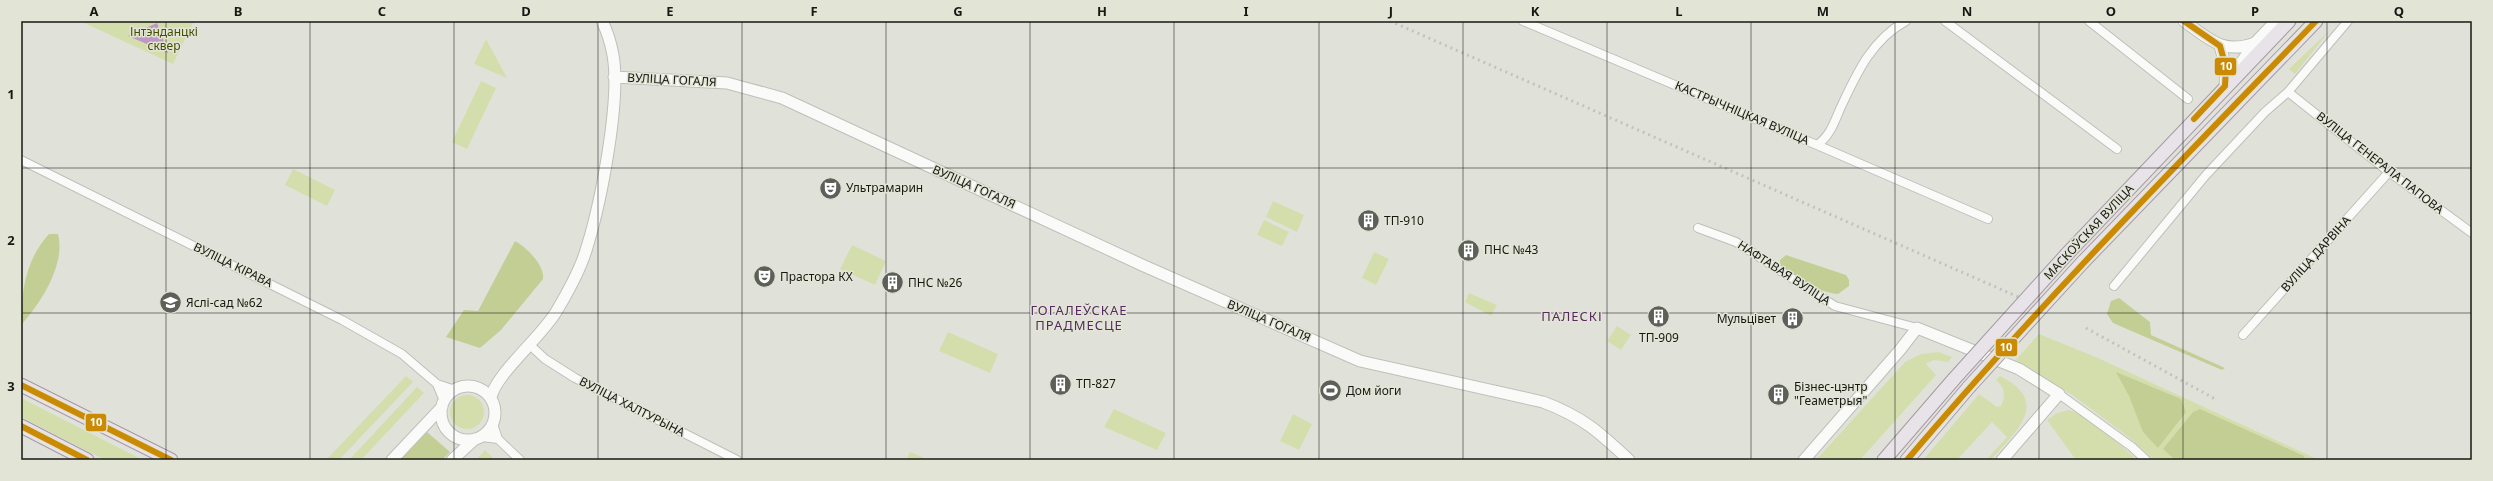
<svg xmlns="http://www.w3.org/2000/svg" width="2493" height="481" viewBox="0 0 2493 481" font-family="'Noto Sans',sans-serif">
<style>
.green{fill:#d4dead}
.forest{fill:#c3ce95}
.water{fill:#c096c5}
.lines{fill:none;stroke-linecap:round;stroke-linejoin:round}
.street-casing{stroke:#bebfba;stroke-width:10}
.secondary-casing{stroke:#bebfba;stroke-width:13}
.primary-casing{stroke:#a59aa4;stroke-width:15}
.street{stroke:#fafbf9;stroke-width:8}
.secondary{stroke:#fafbf9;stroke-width:11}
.primary{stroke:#e8e2e9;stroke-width:13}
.rail{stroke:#c2c3c0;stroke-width:3;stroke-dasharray:2 4;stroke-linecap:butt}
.primary-bridge-casing{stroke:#a59aa4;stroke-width:15;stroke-linecap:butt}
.primary-bridge{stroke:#e8e2e9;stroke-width:13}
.bus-1-casing{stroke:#e2e5d6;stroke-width:9}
.bus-1{stroke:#ca8a04;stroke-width:6}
.grid{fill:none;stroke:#171813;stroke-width:1;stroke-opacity:0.55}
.labels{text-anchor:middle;stroke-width:3;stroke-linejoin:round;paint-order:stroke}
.park-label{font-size:12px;fill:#444e02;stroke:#e2e5d6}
.street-label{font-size:12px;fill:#171813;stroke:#e2e5d6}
.poi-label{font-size:12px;fill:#171813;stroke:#e2e5d6;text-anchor:start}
.neighbourhood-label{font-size:13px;letter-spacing:1px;fill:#562a5e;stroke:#e2e5d6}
.line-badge{stroke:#e2e5d6;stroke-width:1.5}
.badge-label{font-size:11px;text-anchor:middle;font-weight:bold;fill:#fff}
.neatline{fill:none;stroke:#171813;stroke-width:1.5}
.grid-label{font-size:13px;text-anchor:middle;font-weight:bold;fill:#171813}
</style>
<rect width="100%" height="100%" fill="#e0e2da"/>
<!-- green -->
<path class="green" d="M80,21h114l-21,43z
M2330,30l-35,44 -6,-5z
M486,39l21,39 -33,-14z
M481,81l15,7 -29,61 -15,-7z
M293,169l42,21 -8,16 -42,-21z
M1273,201l31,14 -7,17 -31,-15z
M1264,220l25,12 -7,14 -25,-11z
M852,245l34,16 -11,24 -35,-16z
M1374,252l15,7 -13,26 -14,-7z
M1469,293l28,12 -6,11 -26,-14z
M1617,326l14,9 -10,15 -14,-9z
M948,332l50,22 -8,19 -51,-22z
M2039,334l59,24 219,101 -163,1 -24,-22 -59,-44 -57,-32z
M1939,352l13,5 -4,5 -14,-2 -8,4 10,11 -76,85h-44l89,-98 16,-8z
M406,376l7,6 -74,78h-13z
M2000,376c52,26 16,55 -9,84h-5l21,-23 -15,-15 -35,38h-34l56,-66 18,13 4,-1c5,-10 4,-18 -5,-26z
M417,387l7,6 -63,67h-12z
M450 412a17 17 0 1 1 34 0a17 17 0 1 1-34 0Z
M21,398l122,62h-38l-84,-43z
M1114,409l52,24 -9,17 -53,-23z
M2069,410c22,7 50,34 68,50h-61l-29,-40 10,-7z
M1293,414l19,10 -13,26 -19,-9z
M485,450l8,8 -2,2h-15z
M910,452l19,8h-23z"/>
<!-- forest -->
<path class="forest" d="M49,234h9c8,30 -17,69 -37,91 0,-34 5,-66 28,-91z
M515,241c11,6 30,24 28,38l-42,51 -21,18 -34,-11 18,-27 14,1z
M1786,255l60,20 3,5v6l-11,8c-12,0 -60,-19 -58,-34z
M2119,298l31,24 1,13 74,33 -3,2 -109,-47 -6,-9 4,-13z
M2116,372l65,27 5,13 -28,36 -15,-16 -14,-36z
M2200,409l104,47 1,4h-130l-12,-11 30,-37z
M427,432l23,20 -8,8h-42z"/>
<!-- water -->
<path class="water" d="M157,23l11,30 -40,-17z"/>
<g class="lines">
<defs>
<path id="street" d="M1523,21l294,124c13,-9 17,-22 23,-36 16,-34 31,-69 66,-88
M1945,21l172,128
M2089,21l99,78
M2288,92l101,80 83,61
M1817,145l171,74
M21,160l321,160 60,34 35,30 18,6
M1698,228l38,14 99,64 82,22
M2114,286l92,-111 59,-63 23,-20 60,-71
M2243,335l146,-163
M531,346l14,13 30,19 162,82
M437,384l7,17
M2059,394l73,53 14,13
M493,424l5,15 22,21
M482,437l16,2"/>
<path id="secondary" d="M2184,21c25,18 39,34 71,22
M2220,46l6,21 -1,19
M2236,70l19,-27 21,-22
M614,77l113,6 55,15 360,167 218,96 183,41c40,15 56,30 86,58
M441 413a27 27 0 1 1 54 0a27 27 0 1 1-54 0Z
M491,398c3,-22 50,-61 65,-86 12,-20 25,-43 31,-65 14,-45 34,-147 26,-192 -2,-11 -6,-24 -11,-34
M392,460l50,-53
M452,460l23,-21
M1804,460l96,-110 17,-22 102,41 40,25 -57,66"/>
<path id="primary" d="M2067,254l222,-233
M2083,262l233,-241
M21,385l150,75
M21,426l66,34
M1884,460l70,-81
M1907,460l62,-73"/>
</defs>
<!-- street casing -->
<use href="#street" class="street-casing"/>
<!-- secondary casing -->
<use href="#secondary" class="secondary-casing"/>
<!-- primary casing -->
<use href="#primary" class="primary-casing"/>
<!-- street -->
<use href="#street" class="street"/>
<!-- secondary -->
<use href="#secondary" class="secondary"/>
<!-- primary -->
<use href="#primary" class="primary"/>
<!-- rail -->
<path class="rail" d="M1390,21l633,278
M2086,328l131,72"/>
<defs>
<path id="primary-bridge" d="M1954,379l113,-125
M1969,387l114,-125"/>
</defs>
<!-- primary-bridge casing -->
<use href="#primary-bridge" class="primary-bridge-casing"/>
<!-- primary-bridge -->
<use href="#primary-bridge" class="primary-bridge"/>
<defs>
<path id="bus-1" d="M2184,21l36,25 6,21 -1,19 -31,33
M21,385l150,75
M21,426l66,34
M1907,460c130,-153 270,-295 409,-439"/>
</defs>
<!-- bus-1 casing -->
<use href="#bus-1" class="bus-1-casing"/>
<!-- bus-1 -->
<use href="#bus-1" class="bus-1"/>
</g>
<!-- grid -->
<path class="grid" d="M166,21v439M310,21v439M454,21v439M598,21v439M742,21v439M886,21v439M1030,21v439M1174,21v439M1319,21v439M1463,21v439M1607,21v439M1751,21v439M1895,21v439M2039,21v439M2183,21v439M2327,21v439M21,168h2451M21,313h2451"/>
<!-- icons -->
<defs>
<symbol id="theatre-disc" viewBox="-11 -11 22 22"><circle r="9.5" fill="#5d5f59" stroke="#e2e5d6"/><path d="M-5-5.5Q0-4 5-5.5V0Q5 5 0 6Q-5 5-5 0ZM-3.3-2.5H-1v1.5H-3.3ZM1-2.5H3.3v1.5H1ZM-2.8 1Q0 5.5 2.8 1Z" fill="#fff"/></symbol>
<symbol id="building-disc" viewBox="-11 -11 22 22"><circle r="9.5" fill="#5d5f59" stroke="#e2e5d6"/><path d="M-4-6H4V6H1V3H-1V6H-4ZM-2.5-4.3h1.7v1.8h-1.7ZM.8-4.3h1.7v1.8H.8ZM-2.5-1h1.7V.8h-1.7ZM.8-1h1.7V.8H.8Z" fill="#fff"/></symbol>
<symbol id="school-disc" viewBox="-11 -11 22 22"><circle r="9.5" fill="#5d5f59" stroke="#e2e5d6"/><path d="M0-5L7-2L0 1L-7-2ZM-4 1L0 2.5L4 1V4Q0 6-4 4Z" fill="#fff"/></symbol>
<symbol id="stadium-disc" viewBox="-11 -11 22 22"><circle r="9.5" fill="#5d5f59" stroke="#e2e5d6"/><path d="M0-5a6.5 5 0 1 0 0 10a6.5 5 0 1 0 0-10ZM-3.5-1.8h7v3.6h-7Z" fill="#fff"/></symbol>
</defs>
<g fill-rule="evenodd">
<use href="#theatre-disc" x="818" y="176" width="25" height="25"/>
<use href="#building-disc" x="1356" y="208" width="25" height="25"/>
<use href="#building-disc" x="1456" y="238" width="25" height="25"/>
<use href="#theatre-disc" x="752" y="264" width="25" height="25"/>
<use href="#building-disc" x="880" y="270" width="25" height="25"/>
<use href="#school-disc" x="158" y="290" width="25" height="25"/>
<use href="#building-disc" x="1646" y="304" width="25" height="25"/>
<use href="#building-disc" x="1780" y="306" width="25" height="25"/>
<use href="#building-disc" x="1048" y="372" width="25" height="25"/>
<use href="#stadium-disc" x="1318" y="378" width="25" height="25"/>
<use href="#building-disc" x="1766" y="382" width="25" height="25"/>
</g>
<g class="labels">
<!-- park labels -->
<g class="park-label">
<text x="164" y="36">Інтэнданцкі<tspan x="164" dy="14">сквер</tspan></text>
</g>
<!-- street labels -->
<g class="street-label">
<text transform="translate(672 80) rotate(3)" y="4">ВУЛІЦА ГОГАЛЯ</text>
<text transform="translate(1742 113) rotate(23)" y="4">КАСТРЫЧНІЦКАЯ ВУЛІЦА</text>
<text transform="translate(2380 163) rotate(38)" y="4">ВУЛІЦА ГЕНЕРАЛА ПАПОВА</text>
<text transform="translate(974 187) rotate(24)" y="4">ВУЛІЦА ГОГАЛЯ</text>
<text transform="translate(2089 232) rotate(-47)" y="4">МАСКОЎСКАЯ ВУЛІЦА</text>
<text transform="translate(2316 254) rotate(-48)" y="4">ВУЛІЦА ДАРВІНА</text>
<text transform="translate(233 265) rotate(26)" y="4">ВУЛІЦА КІРАВА</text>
<text transform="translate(1784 273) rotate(33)" y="4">НАФТАВАЯ ВУЛІЦА</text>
<text transform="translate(1269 321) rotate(23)" y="4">ВУЛІЦА ГОГАЛЯ</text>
<text transform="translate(632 407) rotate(27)" y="4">ВУЛІЦА ХАЛТУРЫНА</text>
</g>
<!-- poi labels -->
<g class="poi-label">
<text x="846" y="192">Ультрамарин</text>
<text x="1384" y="225">ТП-910</text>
<text x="1484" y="254">ПНС №43</text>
<text x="780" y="281">Прастора КХ</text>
<text x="908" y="287">ПНС №26</text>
<text x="186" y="307">Яслі-сад №62</text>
<text x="1776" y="323" text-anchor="end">Мульцівет</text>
<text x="1659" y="342" text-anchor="middle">ТП-909</text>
<text x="1076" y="388">ТП-827</text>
<text x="1794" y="391">Бізнес-цэнтр<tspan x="1794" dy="14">"Геаметрыя"</tspan></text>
<text x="1346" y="395">Дом йоги</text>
</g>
<!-- neighbourhood labels -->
<g class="neighbourhood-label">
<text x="1079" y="315">ГОГАЛЕЎСКАЕ<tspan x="1079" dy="15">ПРАДМЕСЦЕ</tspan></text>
<text x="1572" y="321">ПАЛЕСКІ</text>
</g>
</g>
<g class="line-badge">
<rect x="2214" y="57" width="23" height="19" rx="4" fill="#ca8a04"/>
<rect x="1995" y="338" width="23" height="19" rx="4" fill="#ca8a04"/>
<rect x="85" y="413" width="22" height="19" rx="4" fill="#ca8a04"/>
</g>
<g class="badge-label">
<text x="2226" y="70">10</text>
<text x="2006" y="351">10</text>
<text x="96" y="426">10</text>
</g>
<!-- border -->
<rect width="2493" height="481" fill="none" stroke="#e2e5d6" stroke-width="44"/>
<rect x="22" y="22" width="2449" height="437" class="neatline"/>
<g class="grid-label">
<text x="94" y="16">A</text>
<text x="238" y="16">B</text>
<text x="382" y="16">C</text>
<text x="526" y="16">D</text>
<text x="670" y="16">E</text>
<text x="814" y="16">F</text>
<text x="958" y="16">G</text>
<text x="1102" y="16">H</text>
<text x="1246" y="16">I</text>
<text x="1391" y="16">J</text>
<text x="1535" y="16">K</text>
<text x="1679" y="16">L</text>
<text x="1823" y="16">M</text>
<text x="1967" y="16">N</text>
<text x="2111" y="16">O</text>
<text x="2255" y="16">P</text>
<text x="2399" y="16">Q</text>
<text x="11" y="99">1</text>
<text x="11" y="245">2</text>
<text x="11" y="391">3</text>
</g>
</svg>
